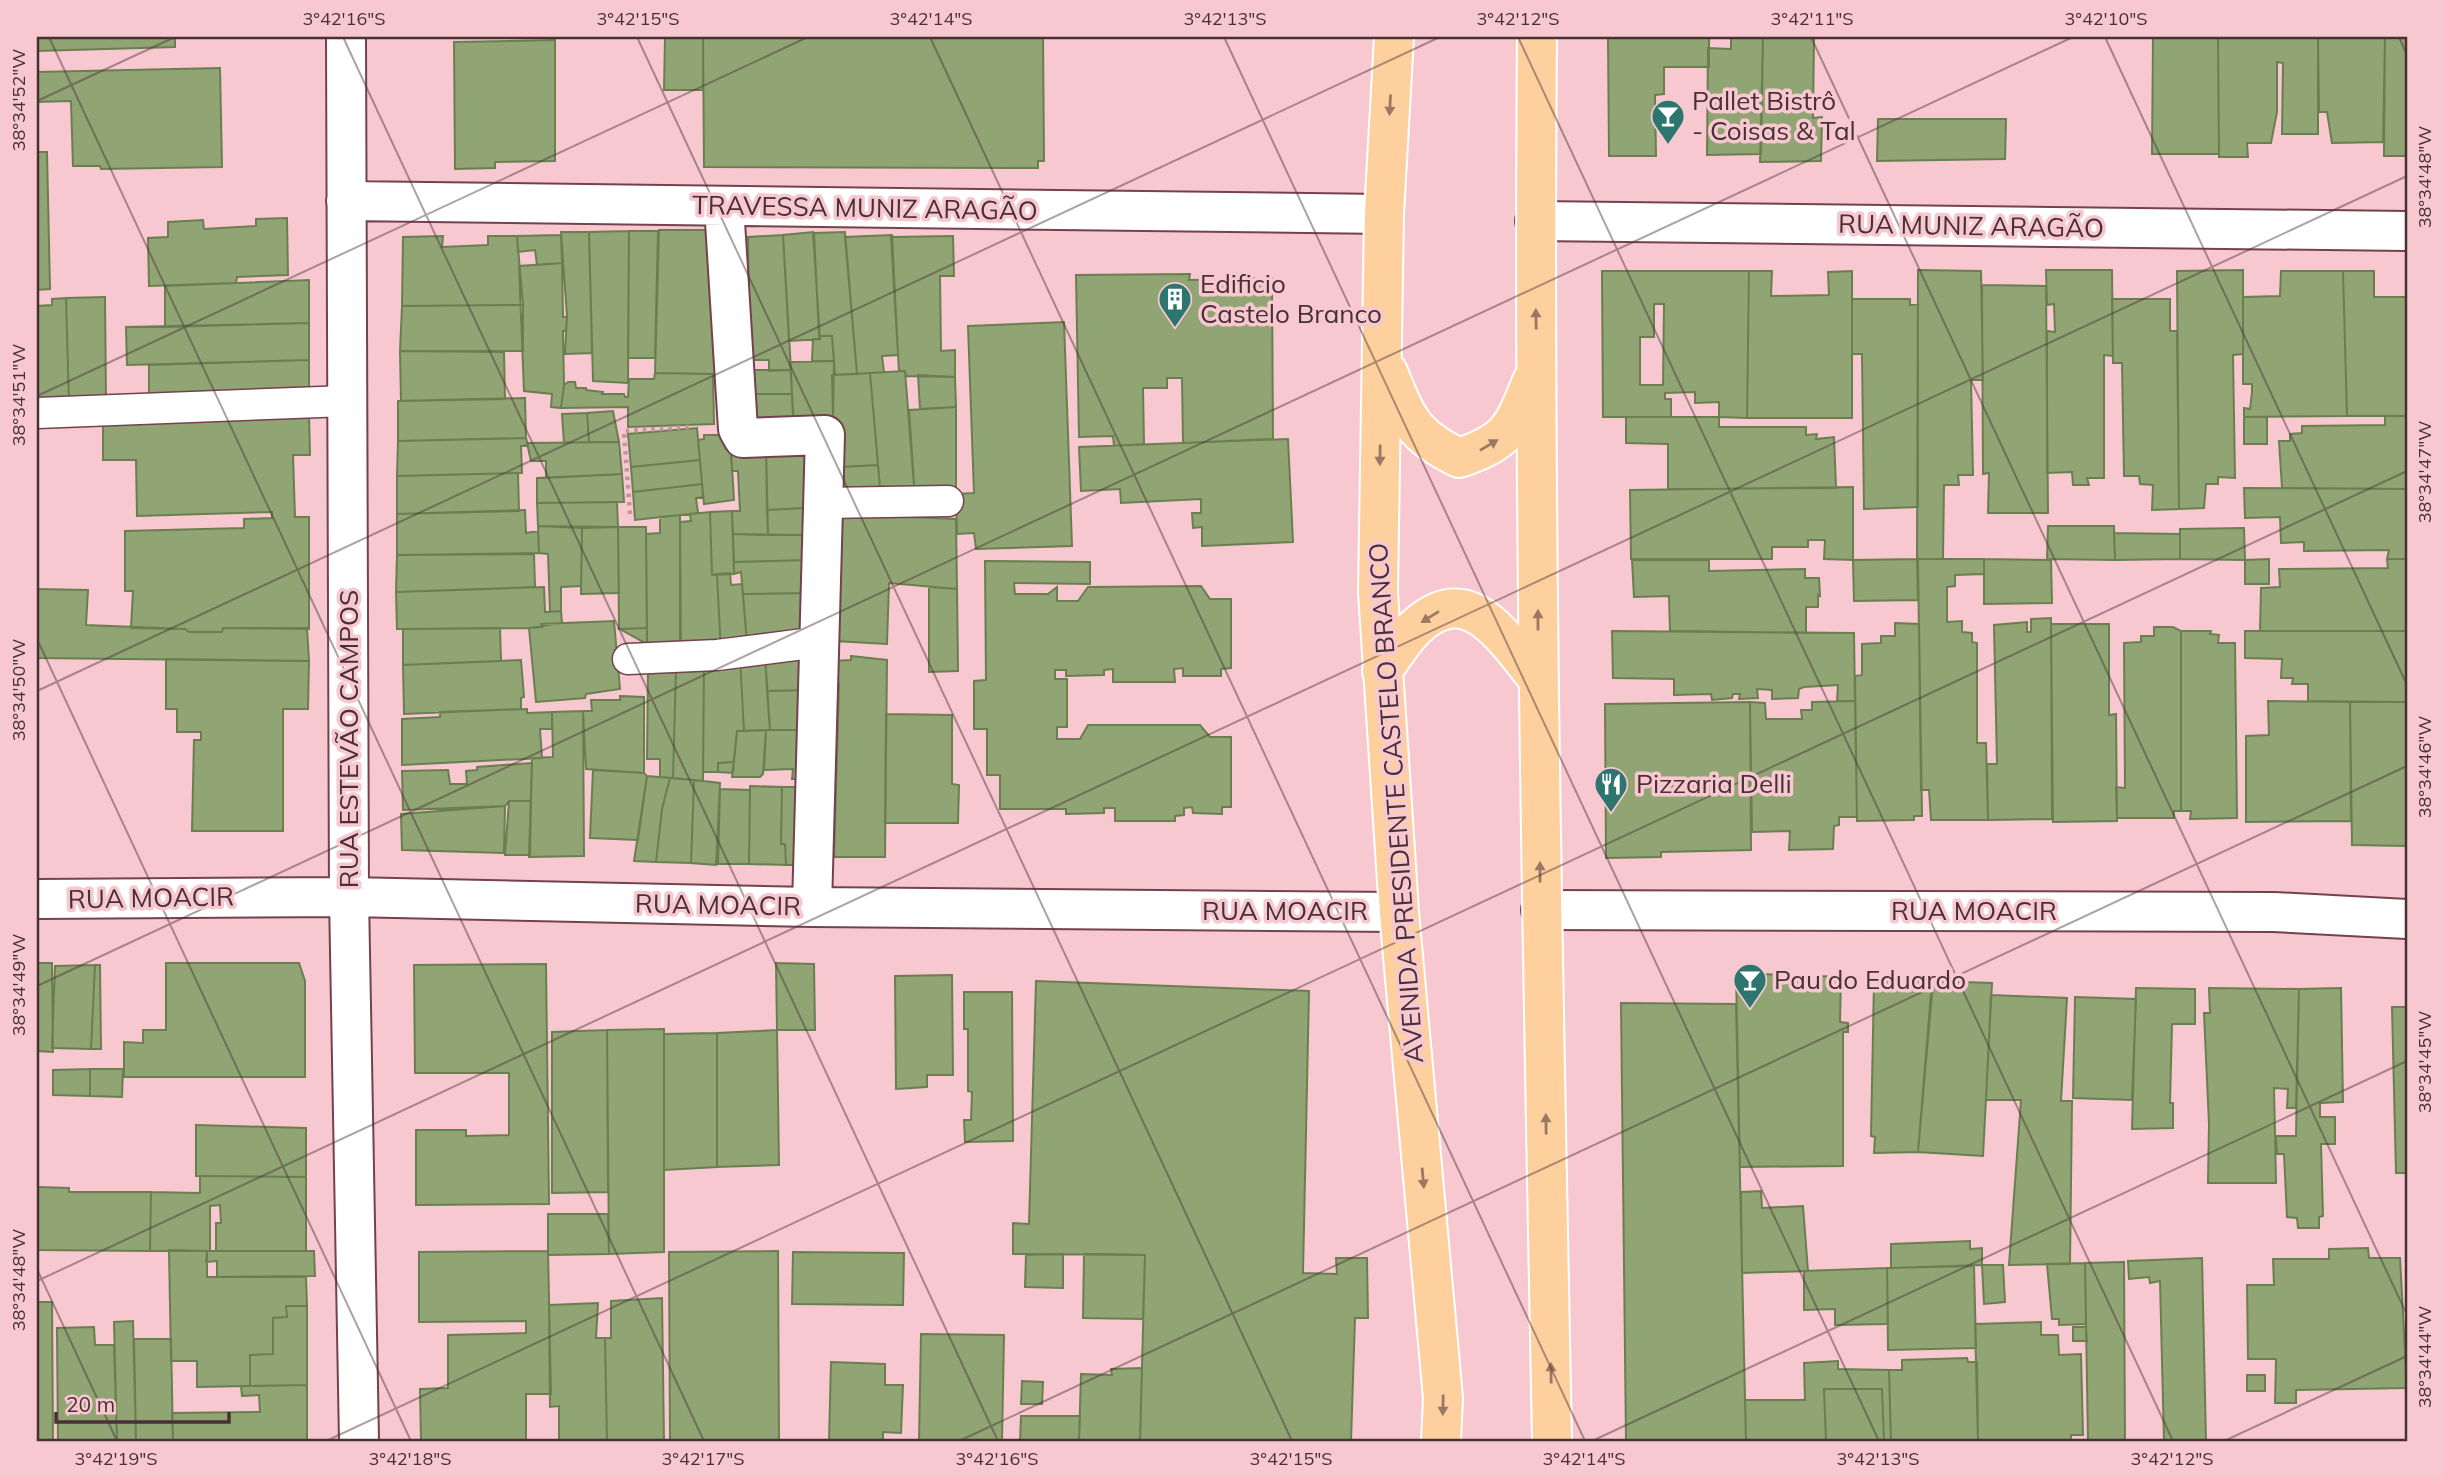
<svg xmlns="http://www.w3.org/2000/svg" width="2444" height="1478" viewBox="0 0 2444 1478" font-family="Mulish,sans-serif">
<style>
.building{fill:#90a474;stroke:#6b7e50;stroke-width:2;fill-rule:evenodd}
.lines{fill:none;stroke-linecap:round;stroke-linejoin:round}
.service-casing{stroke:#73424c;stroke-width:33}
.minor-casing{stroke:#73424c;stroke-width:42}
.primary-casing{stroke:#fff;stroke-width:42}
.path{stroke:#be969d;stroke-width:4.5;stroke-dasharray:3.5 5;stroke-linecap:butt}
.service{stroke:#fff;stroke-width:30}
.minor{stroke:#fff;stroke-width:38}
.primary{stroke:#fed09e;stroke-width:38}
.oneway{fill:#9a7864}
.ticks{fill:none;stroke:#483035;stroke-width:2;stroke-opacity:0.45}
.labels{text-anchor:middle;stroke-width:7;stroke-linejoin:round;paint-order:stroke}
.poi-label{font-size:26px;fill:#483035;stroke:#f8c8d0;text-anchor:start}
.street-label{font-size:26px;fill:#483035;stroke:#f8c8d0}
.neatline{fill:none;stroke:#483035;stroke-width:2.5}
.ticks-label{font-size:18px;text-anchor:middle;fill:#483035}
</style>
<rect width="100%" height="100%" fill="#f8c8d0"/>
<!-- building -->
<path class="building" d="M37,37h138v10l-138,4z
M665,37h38v53h-39z
M703,37h340l1,124h-6v7l-334,-1z
M1608,37h101v30h-45v27l-9,1 1,61h-47z
M1731,37h32l-2,117 -54,1 1,-107 23,1z
M1763,37h51l-1,81 9,-1 -1,44 -61,1z
M2153,37h65l1,117h-67z
M2218,37h100v97h-36l1,-71 -6,-1v50l-6,31h-24l1,14h-29z
M2318,37h67l-2,105 -51,1 -5,-31h-8z
M2385,37h22v119h-23z
M555,40v121l-60,1v6l-40,1 -1,-127z
M220,68l2,99 -121,2 -1,-3h-27l-2,-65 -34,1v-30z
M1878,119h128l-1,40 -128,2z
M37,152h10l3,137 -13,1z
M287,218l1,57 -51,2 -1,6 -87,3 -1,-48 20,-1v-15l35,-2 1,9 52,-3v-7z
M659,230h52l7,144 -63,-1z
M629,231h29l-3,127h-27z
M629,231l-1,152 -35,-2 -4,-149z
M561,232h28l3,121 -27,1 2,-38z
M813,232l7,107 -31,2 -6,-106z
M845,232l12,142 -22,1 -3,-39h-13l-5,-103z
M561,235l1,28 -25,2 -2,-15 -17,2 -1,-16z
M783,235l8,135 -22,1v-11h-19l-2,-123z
M892,235l6,120 -16,1 2,16 -27,2 -12,-137z
M443,236l-1,11 46,-2v-9h29l6,69 -121,1 1,-69z
M953,236l1,40h-14l1,75 14,-1v27l-49,-1 -1,-5h-6l-8,-134z
M562,263l1,54 4,-1 -1,14 -3,1 1,54 -3,23 -10,-1 1,-13 -28,-3 -5,-125z
M1918,270l63,1 2,109h-12l2,95h-15l1,10h-15l-1,74h-26z
M2046,270h66l1,86 -9,-1v123h-17l2,7h-16l-1,-13 -25,1v-142l8,1 -1,-28 -7,1z
M2243,270v84l-10,1 2,123 -17,-1v7h-12l-2,24 -25,1 -2,-238z
M1602,271h147l-2,147 -28,-1v-15l-24,1v-11l-30,1v6h6v18h-68zM1654,304h10l-1,81h-23v-48h14z
M1749,271h23l-1,25 58,-1 -1,-23 24,-1v147h-105z
M2281,271h62l4,145 -103,1v-9l6,1 2,-17v-8h-9v-87l37,-1z
M2343,271h31v26h33v119h-60z
M1190,274l-1,6 83,-2 1,161 -90,4 -1,-65h-15v10h-24l1,56 -30,2 -1,-10 -34,1 -3,-162z
M309,280v43l-144,4v-41z
M1982,285l64,1 2,227h-60l1,-40 -6,1z
M105,297l1,106 -37,1 -3,-106z
M66,298l3,106 -32,2v-100l15,-1v-6z
M1852,299h58v6l8,-1v203l-54,2 -2,-155h-10z
M2112,299h58v32h7l2,178 -27,1 1,-25 -13,-1 -1,-8h-15l-2,-113h-9z
M523,305v46h-123l2,-45z
M1064,322l8,224 -96,3 -2,-16 -17,1 -1,-40 18,-1 -6,-167z
M309,323v37l-182,5 -1,-38z
M819,336h13l2,25h-22l1,-22h7z
M400,351l104,1 1,47 -104,2z
M309,360v34l-160,6v-35z
M834,361l-1,54 3,8 -42,2 -4,-63z
M750,370h41l1,24h-42z
M905,371l10,127 -34,1 -11,-126z
M655,373l58,1 1,50 -86,3v-20l-67,1 3,-23 4,-3h7l1,6h10v2l17,2 -1,2h22l1,3h3l1,-18h25z
M870,373l8,92 -37,2 -1,-43 -4,-1 -3,-8 -1,-40z
M918,375l37,2 1,30 -36,2z
M750,394h42l1,25h-42z
M525,398l1,40 -128,3v-40z
M956,407v89l-41,2 -6,-88z
M613,411l6,31h-30l-2,-29z
M587,413l2,29 -25,1 -2,-29z
M309,414l1,41h-17l2,62h14v112l-86,-1 -1,4h-33l-4,-3 -54,-1 2,-37h-8v-60l119,-3v-9l28,-1v-6l-135,4 -1,-56h-33v-42z
M2385,416h22v73l-125,-1 -3,-47h11v-7l12,-1v-7l83,-1z
M1626,417h93v10h87v8l11,-1 -1,5 18,-2 2,51 -168,1v-45l-42,-1z
M2244,417h23v27h-23z
M697,428l3,32 -69,7 -3,-33z
M704,435h26l4,65 -30,4 -6,-64 6,-1z
M526,438l2,7 -7,1 1,27 -125,3 1,-35z
M1288,439l5,103 -91,4v-19l-9,1 -1,-15h9v-14l-80,4 -1,-14 -39,2 -2,-44z
M619,442l3,32 -76,4v-17h-15l-4,-18z
M730,442l36,3 2,90 -35,-1 -1,-23h8l-2,-40h-6z
M811,443l-7,65 -37,2 -1,-65z
M700,460l2,24 -69,8 -2,-25z
M878,465l3,34 -38,1 -2,-33z
M518,473l1,38 -122,3v-38z
M622,474l2,28 -87,1v-25z
M702,484l1,13 -7,1 2,15 -63,7 -2,-28z
M1853,487v73l-29,-1 1,-19h-17v7h-36v12h-141l-1,-69z
M2244,488l163,1v70h-20l2,-9 -85,1v-9l-23,1 -1,-26 -35,1z
M617,502l1,25 -80,-1 -1,-23z
M804,508l1,27h-37l-1,-25z
M525,510l1,23 12,-2 1,22 -142,2v-41z
M732,511l2,63 -22,1 -2,-63z
M710,512l2,63 5,-1 4,78 -41,-6v-124l11,-1 -1,-7z
M836,514l120,5 1,70 -68,-6 -2,61 -53,-3z
M680,515l1,136 -34,-7 -1,-110 14,-1v-16z
M538,526l44,2 -1,58 -20,1v24l-11,1 -2,-58 -9,-1z
M2048,526h66l1,34 -68,-1z
M618,527l1,66 -38,1 1,-66z
M618,527h28l1,101 -28,1z
M2244,528l1,32 -65,-1v-30z
M2114,533l66,1v25l-65,1z
M733,534l72,1 4,25 -75,2z
M534,554l1,33 -139,5 1,-37z
M1917,559l1,41 -64,1 -1,-41z
M1918,559h66v15l-29,1v11l-8,1v35l15,-1v11l10,1v9l5,1v100h9l2,77h-57l-2,-30h-8z
M1984,559l67,1 1,43 -68,1z
M2269,559v25h-24v-24z
M2387,559h20v72h-147l1,-43 19,-1 -1,-18 109,-1z
M809,560l-1,33 -65,1 -2,-22 -7,2v-12z
M1632,560h77v11l96,-2v9h14l1,18 -2,-1v12h-12v26l-136,-2 -1,-35 -35,1z
M985,561l105,1v22l-76,-1 1,11h33l9,-7v14h21l10,-14 113,-1 9,13h21v69l-10,1v7h-38v-8l-9,1 1,13h-62v-13l-9,1v5l-38,1v-6h-11v9h12v48h-10v12h23l8,-14h112l10,12h21v70h-9v7l-29,-1 -1,-6 -8,1v7l-9,1v5h-60v-13h-11v5l-38,1v-5h-66v-34h-13v-46h-13v-48l12,-1z
M730,573l1,12 11,-1 5,59 -26,9 -4,-78z
M544,587l1,25 16,-1 1,12 -33,5 -132,1 -1,-37z
M929,587l28,2 1,82 -29,1z
M37,589l51,1 -2,35 99,4 4,3h33l1,-4h84l2,33 -272,-3z
M808,593l2,46 -63,4 -4,-49z
M2051,618l1,201 -64,1 -1,-56h10l-3,-139 33,-3v10h4v-13z
M614,621l6,68 -34,5 -1,4 -49,4 -7,-74 13,-1 -1,-3z
M1895,623l24,1 3,192h-8v4l-57,1 -2,-145 7,-1v-31l19,-1v-7h14z
M2051,624h58v91l7,-1 1,107 -64,1z
M2154,627h19l8,4v180h-7v7h-57l-1,-31 9,1 -1,-145 17,-1v-6h13z
M500,628l1,33 -98,4v-36z
M647,628v16l-27,-15z
M1612,631l242,2 1,68h-18l1,-16 -34,2 -5,2 -1,9 -26,1v-9l-15,-1 1,9 -19,1 1,-5h-7l-1,4 -20,2 -1,-6 -37,1v-16l-61,-1z
M2181,631h30l-1,3 9,1 -1,8h17l2,175 -47,1 1,-8h-10z
M2245,631h162v71l-99,-1v-17h-16l1,-6h-12l1,-19 -37,-1z
M809,649v41l-42,1 -2,-37z
M765,654l5,76 -26,1 -4,-74z
M851,656l36,4 -2,197h-51l5,-173h-4l-1,-23 17,-1z
M740,657l4,74h-7l-3,31 -16,1v9h-15l1,-111z
M166,659l143,2 -1,48h-25v122h-91l2,-91h7v-8h-24v-23h-11z
M521,660l3,37 -3,1v11l-117,5 -1,-49z
M704,661l-1,120 -30,-3 3,-109z
M676,669l-3,109 -13,-1v-18h-13l1,-89z
M809,690v40h-39l-3,-39z
M620,696l24,1v76l-58,-4 -3,-58h9l-1,-11h29z
M1855,701l2,116h-18v8l-5,1 -1,23 -44,1 1,-19 -38,1 -2,-130 15,1 1,16h36l-1,-9h11v-8z
M2268,701l82,1 1,119 -105,1v-86l23,-1z
M1750,702l1,148 -90,2v5l-55,1 -1,-154z
M2350,702h57v144l-55,-1z
M527,709v4l25,-1v17h-12l2,29 -140,7v-46l38,-2v-5z
M583,711l1,145 -55,1 3,-99 21,-1 -1,-45z
M886,714l66,1v69l7,1 -1,38h-73z
M766,730l-3,44 -3,3h-28l5,-46z
M766,730h43l-1,49h-16l1,-10 -29,1z
M734,762l-1,11 -15,-1v-9z
M532,763l-1,38h-22l-4,5 -102,4 -1,-39 46,-1 2,14h17l-1,-13 11,-1v-3z
M593,770l51,3 3,3 -9,64 -48,-2z
M647,776l23,2 -8,31 -6,53 -22,-1z
M670,778l24,2 -3,83 -35,-1 6,-53z
M694,780l26,3 -4,82 -25,-2z
M750,786l32,1 -1,57h4l1,21 -37,-1z
M782,787h27v78h-23l-1,-21h-4z
M720,789l30,1 -1,74h-31z
M509,801h22l-1,54h-25z
M505,806l-1,47 -102,-3 -1,-36z
M37,963h15l1,89 -16,-1z
M166,963h133l6,18v96h-181v-35l19,1v-13h23z
M776,963l38,1 1,66h-38z
M546,964l3,240 -133,1v-75h50v6l43,-1v-62h-94l-1,-108z
M95,965h5l1,84h-10z
M95,965l-4,84 -39,-1 3,-82z
M1736,973l105,4 -1,45 8,1v9h-5v134l-103,1z
M952,975l1,100h-26v12l-31,2 -1,-113z
M1036,981l273,10 -6,282 34,1 -1,-16h31l1,60h-13l-4,123h-211l5,-186 -132,-1v-31l16,1z
M1874,981l59,1 -15,170 -44,1 1,-16 -4,-1z
M1932,981l60,2 -9,173 -65,-4z
M2136,988l59,1v35h-23l-2,79h3v25l-41,1z
M2209,988l90,1 -3,119h-9l1,-19 -14,-1 2,95h-68l1,-59 -5,-111h6z
M2341,988l2,114 -23,1v14h15v27h-14l2,72 -4,1v11h-21l-1,-10 -10,-1 -3,-63h-7l-1,-18h20l3,-147z
M964,992h48l1,149 -48,1 -1,-22h7l1,-28 -4,-1v-62h-4z
M1991,995l76,3 -6,103h11l-2,163 -61,1 12,-165h-35z
M2075,997l61,2 -4,101 -59,-2z
M1621,1003l115,1 10,437h-120z
M2392,1007h15v166h-11z
M664,1029v223l-55,2 -2,-224z
M607,1030l1,162 -56,1v-161z
M777,1030l2,135 -62,2v-134z
M717,1033v134l-53,3v-136z
M90,1069h33l-1,28 -32,-1z
M90,1069v27l-37,-1v-25z
M196,1125l110,3v49l-110,-1z
M200,1176l106,1v74h-90v-28h5l-1,-18 -10,1v45h-60l1,-59 49,1z
M37,1187l32,1v4h82l-1,59 -113,-1z
M1761,1191l1,17 41,-2 5,65 -66,2 -1,-81z
M548,1214h60l1,40 -61,1z
M1970,1241v8l12,-1v17l-91,3v-24z
M2368,1248l1,10h31l7,130 -111,2v13h-21l1,-44h-28l-1,-74h27l-1,-26h56v-10z
M169,1250l38,1v26h99l1,29h-21l1,11 -14,1v36l-23,1v31l-53,1v-26h-26z
M207,1251h107l1,25 -98,1v-16l-11,1z
M548,1251l3,143h-25v47h-105l-1,-52 28,-1v-53l78,-2v-12l-107,1v-70z
M778,1251l1,190h-109l-1,-189z
M793,1252l111,1 -1,52 -111,-1z
M1063,1254v34l-38,-1 1,-32z
M1084,1254l61,1 -2,64 -60,-1z
M2202,1258l4,183h-42l-4,-160 -10,2 -1,-6 -20,2 -1,-18z
M2124,1262l1,179h-37l-3,-178z
M2085,1263l1,61 -27,1v-6h-7l-5,-55z
M1982,1265h21l2,37 -21,2z
M1974,1266l2,82 -88,2 -1,-82z
M1887,1268l1,56 -53,1v-16l-31,1v-39z
M662,1298l2,143h-57l-2,-103h6v-37z
M37,1302h15l1,139h-16z
M598,1303l-2,35h9l2,103h-48v-35l-9,1 -1,-102z
M286,1306h21v79l-57,1v-31l23,-1v-36l14,-1z
M133,1321l3,120h-19l-3,-119z
M2041,1322v13h17l1,20 22,-1 2,81h-12v6h-93l-3,-117z
M94,1327l1,18h19l3,96h-59l-1,-113z
M2073,1327h13l1,14h-14z
M921,1334l83,1 -2,106h-83z
M134,1339h37l2,102h-37z
M1967,1358l1,4h9l1,79h-87l-2,-71h13v-10z
M1838,1361v8l51,1 2,71h-7l-2,-52h-58l2,52h-80l-1,-41h60l-1,-37z
M831,1362l54,2v21h18l-2,48 -18,-1v9h-54z
M1142,1368l-2,73h-61l2,-67 31,1 -1,-6z
M2247,1375h18v16h-18z
M1022,1381l21,1 -1,22h-21z
M307,1385v56h-134l-1,-28 88,-1 -1,-17 -17,1 -1,-10z
M1824,1389h58l2,52h-58z
M1021,1416h59l-1,25h-59z"/>
<g class="lines">
<defs>
<path id="service" d="M37,413l310,-12
M823,503l125,-2
M628,659l89,-4 102,-13"/>
<path id="minor" d="M346,37l3,860 10,544
M346,201l1038,13
M724,206l14,223 5,9 82,-3 -13,472
M1535,221l872,10
M37,899l312,-2 463,10 587,5
M1541,910l733,2 133,7"/>
<path id="primary" d="M1394,37l-10,177 -6,378 21,320 44,486 -2,43
M1537,37c-4,468 6,936 15,1404
M1388,372c19,47 24,63 71,86 51,-17 54,-31 73,-77
M1382,671c11,-14 21,-32 34,-44 54,-50 89,13 123,53"/>
</defs>
<!-- service casing -->
<use href="#service" class="service-casing"/>
<!-- minor casing -->
<use href="#minor" class="minor-casing"/>
<!-- primary casing -->
<use href="#primary" class="primary-casing"/>
<!-- path -->
<path class="path" d="M630,514l-6,-83 66,-4"/>
<!-- service -->
<use href="#service" class="service"/>
<!-- minor -->
<use href="#minor" class="minor"/>
<!-- primary -->
<use href="#primary" class="primary"/>
</g>
<!-- one-way arrows -->
<defs><path id="oneway-solid" d="M-6-.8H1V-3.2L6.5 0L1 3.2V.8H-6Z" transform="scale(1.75)"/></defs>
<g class="oneway">
<use href="#oneway-solid" transform="translate(1390 105) rotate(93)"/>
<use href="#oneway-solid" transform="translate(1536 319) rotate(-91)"/>
<use href="#oneway-solid" transform="translate(1489 445) rotate(-31)"/>
<use href="#oneway-solid" transform="translate(1380 455) rotate(91)"/>
<use href="#oneway-solid" transform="translate(1430 617) rotate(148)"/>
<use href="#oneway-solid" transform="translate(1538 620) rotate(-90)"/>
<use href="#oneway-solid" transform="translate(1540 872) rotate(-90)"/>
<use href="#oneway-solid" transform="translate(1546 1124) rotate(-91)"/>
<use href="#oneway-solid" transform="translate(1423 1178) rotate(85)"/>
<use href="#oneway-solid" transform="translate(1551 1373) rotate(-91)"/>
<use href="#oneway-solid" transform="translate(1443 1405) rotate(91)"/>
</g>
<!-- ticks -->
<path class="ticks" d="M49,37l655,1404M343,37l655,1404M637,37l655,1404M930,37l655,1404M1224,37l655,1404M1518,37l655,1404M1811,37l596,1278M2105,37l302,648M2399,37l8,18M37,101l138,-64M37,396l771,-359M37,639l374,802M37,691l1403,-654M37,986l2036,-949M37,1269l80,172M37,1281l2370,-1105M326,1441l2081,-970M959,1441l1448,-675M1592,1441l815,-380M2224,1441l183,-85"/>
<!-- icons -->
<defs>
<symbol id="bar-pin" viewBox="-11 -11 22 30"><path d="M0 17L-7.5 6A9.5 9.5 0 1 1 7.5 6Z" fill="#2d756f" stroke="#f8c8d0"/><path d="M-6-5H6L.8 .8V4.5H3.5V6h-7V4.5H-.8V.8Z" fill="#fff"/></symbol>
<symbol id="building-pin" viewBox="-11 -11 22 30"><path d="M0 17L-7.5 6A9.5 9.5 0 1 1 7.5 6Z" fill="#2d756f" stroke="#f8c8d0"/><path d="M-4-6H4V6H1V3H-1V6H-4ZM-2.5-4.3h1.7v1.8h-1.7ZM.8-4.3h1.7v1.8H.8ZM-2.5-1h1.7V.8h-1.7ZM.8-1h1.7V.8H.8Z" fill="#fff"/></symbol>
<symbol id="restaurant-pin" viewBox="-11 -11 22 30"><path d="M0 17L-7.5 6A9.5 9.5 0 1 1 7.5 6Z" fill="#2d756f" stroke="#f8c8d0"/><path d="M-5-6h1v4h1v-4h1v4h1v-4h1v5L-1.5 .5V6h-2V.5L-5-1ZM5-6V6H3V1.5H1.5Q1.5-4 5-6Z" fill="#fff"/></symbol>
</defs>
<g fill-rule="evenodd">
<use href="#bar-pin" x="1649" y="97" width="38" height="52"/>
<use href="#building-pin" x="1156" y="280" width="38" height="52"/>
<use href="#restaurant-pin" x="1592" y="765" width="38" height="52"/>
<use href="#bar-pin" x="1731" y="961" width="38" height="52"/>
</g>
<g class="labels">
<!-- poi labels -->
<g class="poi-label">
<text x="1692" y="110">Pallet Bistrô<tspan x="1692" dy="30">- Coisas &amp; Tal</tspan></text>
<text x="1200" y="293">Edificio<tspan x="1200" dy="30">Castelo Branco</tspan></text>
<text x="1636" y="793">Pizzaria Delli</text>
<text x="1774" y="989">Pau do Eduardo</text>
</g>
<!-- street labels -->
<g class="street-label">
<text transform="translate(865 208) rotate(1)" y="9">TRAVESSA MUNIZ ARAGÃO</text>
<text transform="translate(1971 226) rotate(1)" y="9">RUA MUNIZ ARAGÃO</text>
<text transform="translate(349 739) rotate(-90)" y="9">RUA ESTEVÃO CAMPOS</text>
<text transform="translate(1396 803) rotate(-94)" y="9">AVENIDA PRESIDENTE CASTELO BRANCO</text>
<text transform="translate(151 898) rotate(-1)" y="9">RUA MOACIR</text>
<text transform="translate(718 905) rotate(1)" y="9">RUA MOACIR</text>
<text x="1285" y="920">RUA MOACIR</text>
<text x="1974" y="920">RUA MOACIR</text>
</g>
</g>
<!-- border -->
<rect width="2444" height="1478" fill="none" stroke="#f8c8d0" stroke-width="77"/>
<!-- scale -->
<path d="M56 1412v10h173v-10" fill="none" stroke="#483035" stroke-width="3.5"/>
<text x="66" y="1412" font-size="21" fill="#483035" stroke="#f8c8d0" stroke-width="5" paint-order="stroke">20 m</text>
<rect x="38" y="38" width="2368" height="1402" class="neatline"/>
<g class="ticks-label">
<text x="344" y="25">3°42'16"S</text>
<text x="638" y="25">3°42'15"S</text>
<text x="931" y="25">3°42'14"S</text>
<text x="1225" y="25">3°42'13"S</text>
<text x="1518" y="25">3°42'12"S</text>
<text x="1812" y="25">3°42'11"S</text>
<text x="2106" y="25">3°42'10"S</text>
<text transform="translate(19 100) rotate(-90)" y="6">38°34'52"W</text>
<text transform="translate(2425 177) rotate(-90)" y="6">38°34'48"W</text>
<text transform="translate(19 395) rotate(-90)" y="6">38°34'51"W</text>
<text transform="translate(2425 472) rotate(-90)" y="6">38°34'47"W</text>
<text transform="translate(19 690) rotate(-90)" y="6">38°34'50"W</text>
<text transform="translate(2425 767) rotate(-90)" y="6">38°34'46"W</text>
<text transform="translate(19 985) rotate(-90)" y="6">38°34'49"W</text>
<text transform="translate(2425 1062) rotate(-90)" y="6">38°34'45"W</text>
<text transform="translate(19 1280) rotate(-90)" y="6">38°34'48"W</text>
<text transform="translate(2425 1357) rotate(-90)" y="6">38°34'44"W</text>
<text x="116" y="1465">3°42'19"S</text>
<text x="410" y="1465">3°42'18"S</text>
<text x="703" y="1465">3°42'17"S</text>
<text x="997" y="1465">3°42'16"S</text>
<text x="1291" y="1465">3°42'15"S</text>
<text x="1584" y="1465">3°42'14"S</text>
<text x="1878" y="1465">3°42'13"S</text>
<text x="2172" y="1465">3°42'12"S</text>
</g>
</svg>
